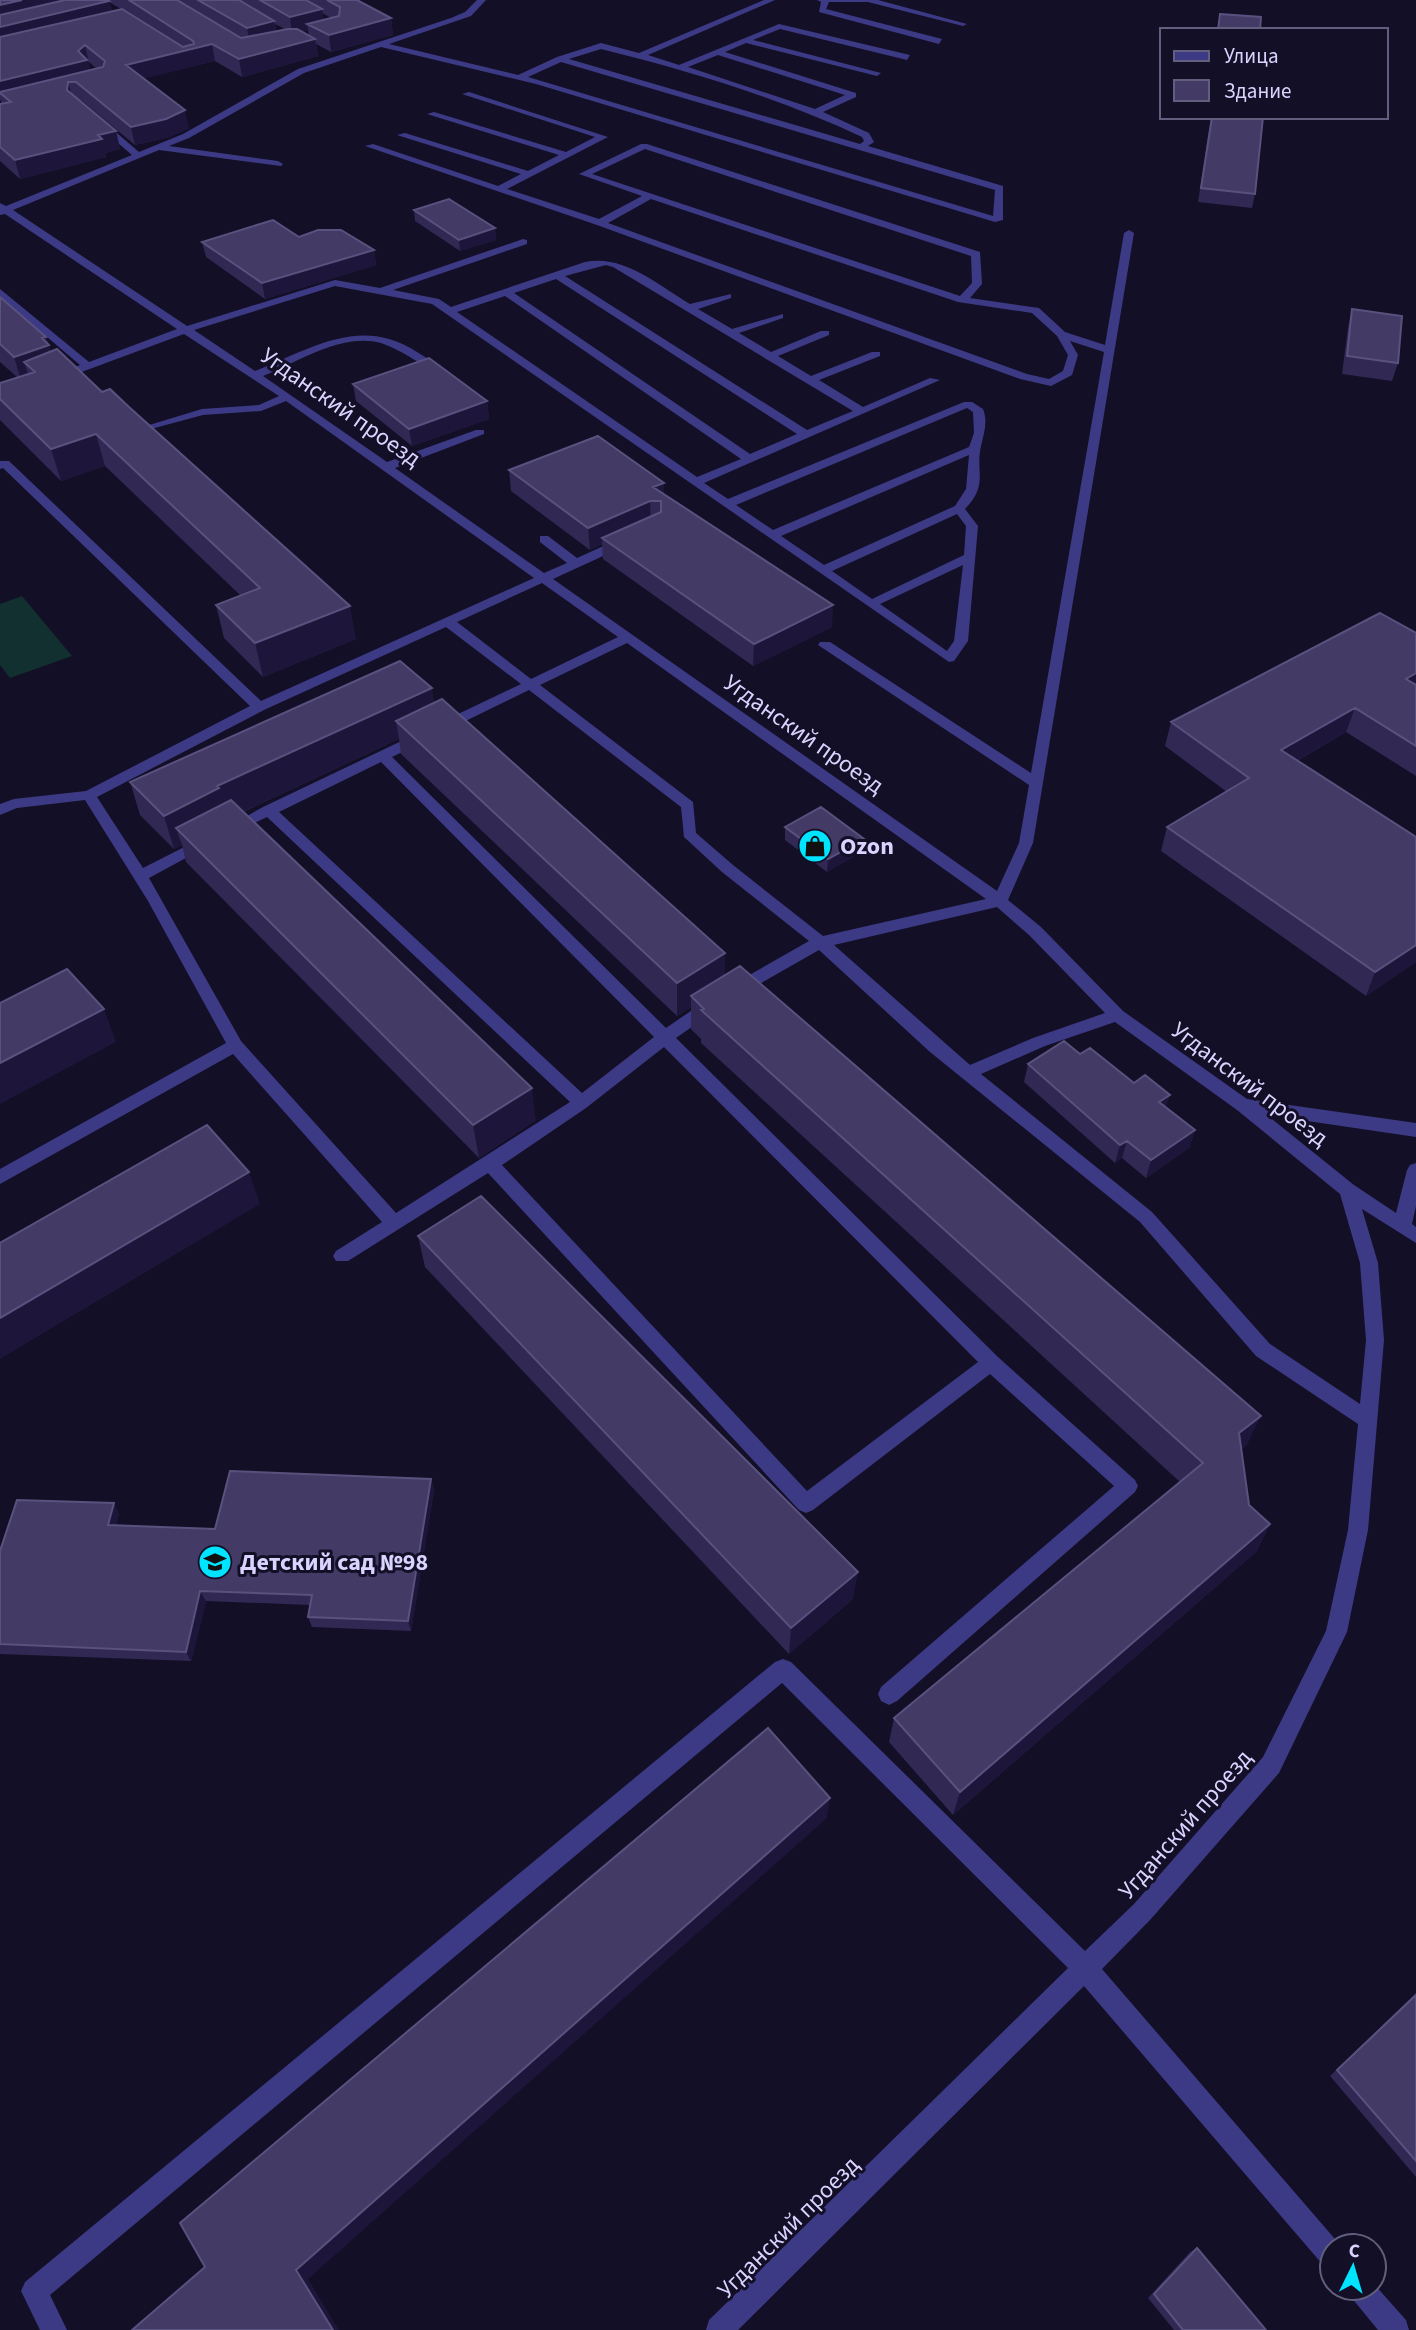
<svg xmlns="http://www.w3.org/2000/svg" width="1416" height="2330" viewBox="0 0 1416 2330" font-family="'Source Sans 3',sans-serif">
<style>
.green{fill:#12302f}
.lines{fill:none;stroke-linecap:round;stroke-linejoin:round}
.minor{fill:#3d3a85;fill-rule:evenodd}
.wall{fill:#312854;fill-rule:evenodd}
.shaded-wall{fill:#1d163a}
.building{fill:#433a66;stroke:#5a527e;stroke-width:2}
.labels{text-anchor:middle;stroke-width:6;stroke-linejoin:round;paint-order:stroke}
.street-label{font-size:24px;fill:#d9d4ff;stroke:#130f26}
.poi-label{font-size:24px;font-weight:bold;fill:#d9d4ff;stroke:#130f26;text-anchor:start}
</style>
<rect width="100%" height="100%" fill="#130f26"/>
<!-- green -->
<path class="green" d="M22,596l50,60 -62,22 -10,-13v-61z"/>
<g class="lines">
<!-- minor -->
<path class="minor" d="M477,0h9l-15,16 -82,28 129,31 39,-18 44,-14 38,10 125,-53h11l-127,55 31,10 100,-41 131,31 -3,5 -127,-31 -27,11 128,33 -4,3 -131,-33 -21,9 131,41v4l-33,15 46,21 5,9 -6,4 135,40v34l-8,2 -459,-138 -155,-37 -77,26 -115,65 -20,8 109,15 5,3 -2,2 -122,-16 -146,60 174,116 148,-46 45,8 143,-49 4,1v4l-134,46 46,9 12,8 134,-45c39,-8 73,23 105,42l41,-10v4l-33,11 34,20 51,-15v4l-44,15 32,19 50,-21h8v4l-51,21 33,20 61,-24h8v4l-61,24 44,27 67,-29 10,2 -236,103 24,16 236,-97h8l11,7c5,13 1,24 -2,37 -6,26 8,38 -16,63l13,17 -10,115 -14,20 -5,1 -517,-358 -97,-18 -141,44 61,41c41,-16 89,-46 134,-32 21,6 38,20 57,31v4h-8c-18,-10 -36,-24 -57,-31 -38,-11 -84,19 -118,33l124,86 89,-32h8v4l-89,34 149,105 23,-10 -27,-21v-6h8l29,22 42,-19h8v6l-74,34 444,312 22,-48 10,-58 -211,-140 2,-3h10l201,131 73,-421 -34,-11 8,14 -6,20 -21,11 -31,-7 -423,-154 -232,-79 8,-2 125,42 23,-12 -124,-39 8,-2 123,38 31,-16 -132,-41 7,-2 132,40 29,-15 -133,-43 7,-2 139,45 -101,52 92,30 43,-23 -63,-22 62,-30h6l333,108 2,32 -12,14 69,10 26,24 40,13 19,-112 5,-3 5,3 -101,610 -25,57 33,27 82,84 124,88 169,24v14l-149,-22 87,70 42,28 11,-43 3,-5 6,-2v43l-4,18 4,3v16l-54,-34 16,54 6,77 -16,190 -21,102 -68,141 -129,147 -48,49 239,277h-9v23l-9,-4 -239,-279 -346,344h-32l3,-10 359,-352 -286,-285 -732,612 17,35h-27l-19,-39 4,-9 750,-620 8,-3 8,3 294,289 49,-47 129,-147 63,-126 22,-101 10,-106 -102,-68 -116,-134 -210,-170 -111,-102 -77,44h-12l-2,-4 2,-4 79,-45 -87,-69 -38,-35 -3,-30 -152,-117 -137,67 274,271 38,-26h12l2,4 -2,4 -40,28 322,319 137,123 3,6 -3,6 -238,209 -8,4 -8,-4 -3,-7 3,-7 233,-201 -124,-112 -177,136 -7,3 -7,-3 -311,-337 -140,88h-12l-3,-5 3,-5 46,-29 -149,-168 -233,130v-15l226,-126 -78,-142 -63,-101 -68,8 -17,7v-11l14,-5 72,-8 164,-85 -247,-238 -3,1v-8h9l252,240 273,-123 -248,-177 -25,10 -58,4 -67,18v-4l66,-20 57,-4 20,-9 -95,-62 -124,46h-8v-4l28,-11 -80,-68v-8l89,73 88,-33 -172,-115 -5,1v-12l6,3 126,-51 -34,-29v-4h6l35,30 44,-18 115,-65 153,-51 14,-6zM601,49c89,22 178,49 261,88l2,4 -4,3 -291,-85zM718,55l127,40 -30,14 -127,-42zM561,62l434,128 -2,26 -465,-139zM645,149l326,107 1,27 -12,13 -368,-122zM651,199l307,103 74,11 25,23 11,19 -5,16 -14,8 -22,-5 -419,-151zM606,265l7,2 240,144 -46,19 -242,-154zM556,279l241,155 -47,20 -236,-161zM505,296l236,163 -44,18 -240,-165zM967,408l6,4 1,21 -5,14 -196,83 -37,-25zM969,455l-3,34 -11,17 -131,59 -43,-29zM957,514l9,12 -2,29 -92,44 -40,-28zM963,565l-9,76 -7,10 -67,-47zM542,583l76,54 -87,42 -74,-57zM446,627l75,57 -258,123 -39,22 7,5 36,-17 303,285 -174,111 -155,-172 -92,-163 59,-32v-6h-10l-55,28 -46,-71 167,-87zM627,643l359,256 -163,37 -90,-71 -37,-32 -3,-31 -153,-117zM381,762l273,275 -72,56 -303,-281zM997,907l32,28 76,78 -72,25 -63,27 -136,-120zM1115,1022l122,88 103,84 20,69 6,77 -6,64 -90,-60 -118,-132 -171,-138 64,-28zM664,1047l314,315 -171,129 -305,-326 84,-57z
M817,0h61l89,24 -4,2 -95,-24h-39l-3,7 116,30 -3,5 -120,-32 2,-10z
M1374,2284l32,36 3,10h-31l-27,-33 -4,-9h27z"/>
</g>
<!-- wall -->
<path class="wall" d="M0,0h357l34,18 2,17 -62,17 -15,-8 2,12 -76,21 -27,-16 -71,17 45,50 -19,9 -35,8 -54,-45h-3l38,31 4,18 -15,4 1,4 -86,22 -20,-18v-57h2l-2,-5zM109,2l12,7 -9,2zM322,13l9,5 -8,2zM275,24l6,3 3,2 -8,2zM308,30l1,6 -7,-4zM89,62l8,7 -7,1 -2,-7z
M1211,117h52l-8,77 -3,14 -54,-6z
M414,210l81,18 1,12 -36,11 -45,-30z
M299,237l75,13 2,15 -111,34 -59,-42 -4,-15z
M0,297l46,40 5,15 305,287 -93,38 -39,-39 -8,-33 25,-9 -136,-130 -44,15 -61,-61v-37l17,-6 -17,-15z
M1352,309l46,54 -6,18 -50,-7 6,-47z
M353,384l134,17 2,18 -77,27 -56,-45z
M509,470l155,24 168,133 -79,39 -150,-107 -1,-15 -12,6 -79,-59z
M1416,633v143l-70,-44 -49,29 119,76v125l-50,34 -205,-145 6,-24 60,-35 -62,-46 6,-24z
M434,703l291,250v22l522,470 -6,4 8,56 21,19 -14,28 -303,263 -64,-73 5,-24 286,-236 -479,-439v-4l-10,-10v-22l-14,9 -276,-262 -2,-15 -156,73 293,308 -57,38 -293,-296 -4,-17 -8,4 -34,-34 -10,-33z
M785,827l79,12 -1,12 -36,21 -42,-32z
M1028,1064l106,19 61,47 -6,18 -43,30 -24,-20 -7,5 -91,-81z
M418,1236l435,363 -64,55 -364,-387z
M431,1479l3,11 -23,141 -99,-4 -4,-10 2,-12 -104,-4 -15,60 -191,-7v-103l119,-37 -3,11 99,4z
M1416,1993v184l-86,-101z
M1197,2248l69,82h-92l-26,-32 42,-46z"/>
<!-- shaded-wall -->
<path class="shaded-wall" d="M22,0h67l-89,23v-18z
M109,1l4,17 -113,27v-18z
M322,9l2,17 -17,-2 1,6 -16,4 -2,-17z
M391,18l2,17 -62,17 -2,-17z
M274,21l3,17 -27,7 -3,-17z
M315,39l3,17 -76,21 -3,-18z
M212,44l3,17 -85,21 -4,-17z
M85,45l7,33 -24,4 5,17 -73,-6v-12l78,-30z
M185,110l4,18 -19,9 -35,8 -4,-18z
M116,131l4,18 -15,4 1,4 -86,22 -5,-19z
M495,228l1,12 -36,11 -1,-11z
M374,250l2,15 -111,34 -3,-16z
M46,337l11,34 -22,1 -11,-10 6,18 -8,3 -8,-26 28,-19z
M487,401l2,18 -77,27 -3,-17z
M96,434l9,32 -44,15 -10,-32z
M664,483v21l-11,-17z
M650,501l1,22 -49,15v6l-12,6 -2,-22z
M833,605l-1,22 -79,39 1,-22z
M350,606l6,33 -93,38 -8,-34z
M1416,673v19l-10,-13z
M432,688l5,33h-41l3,18 -172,80 -51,9 6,17 -8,4 -10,-33 53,-30z
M1355,708l-9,24 -72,42 7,-24z
M864,839l-1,12 -36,21 1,-13z
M1416,945v17l-50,34 9,-24z
M725,953v33l-34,10v11l-14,9v-33z
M104,1009l12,33 -116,62v-41z
M532,1088l4,32 -57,38 -6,-33z
M1170,1095l-6,18 -5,-11z
M1195,1130l-6,18 -43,30 5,-18z
M1127,1141l-5,17 -7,5 5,-18z
M249,1172l11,32 -260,155v-41z
M1261,1416l-14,29 -21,17 13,-29z
M431,1479l3,11 -23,141 -3,-10z
M114,1503l5,11 -5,21 -6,-10z
M1270,1524l-14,28 -303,263 7,-23z
M858,1572l-5,27 -64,55 2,-26z
M200,1591l6,10 -15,60 -5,-9z
M830,1798l-3,20 -519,461 31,51h-6l-37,-60z"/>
<!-- building -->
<path class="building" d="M0,0h22l-22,5z
M65,0h42l2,1 -109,26v-12z
M129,0h48l64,38 47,-9h9l18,10 -76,20 -27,-15 -86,21 59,45 -19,9 -35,8 -55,-45h-8l-1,8 49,41 -18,4 4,4 -87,21 -15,-13v-43l11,-2 -11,-9v-1l103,-25 2,-6 -20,-16 -7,6 9,9 -87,21v-44l122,-28 61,38 11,-3 -1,-3z
M198,0h41l35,21 -27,7z
M260,0h46l16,9 -32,8z
M327,0h30l34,18 -62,17 -22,-11 32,-8 1,-9z
M1220,14l41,3 -1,13h-42z
M1212,117h51l-8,77 -54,-6z
M449,199l46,29 -36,12 -45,-30z
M273,220l26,17 19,-7h23l33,20 -112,33 -60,-41z
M0,297l46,40 -4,1 7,7 -35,12 -14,-13z
M1352,309l50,7 -4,47 -51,-7z
M57,349l45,43 8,-3 19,18 221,199 -95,37 -39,-38 44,-17 -164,-154 -45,15 -51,-50v-16l35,-11 -11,-10z
M429,358l58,43 -78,28 -56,-45z
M598,436l66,47 -11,4 180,118 -79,39 -152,-106 59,-26v-11h-11l-62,27 -79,-58z
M1380,613l36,20v40l-10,6 10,6v61l-61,-38 -74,42 135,87v108l-41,27 -208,-145 82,-49 -78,-56z
M400,661l32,27 -215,98 2,2 -55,28 -34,-34z
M442,699l283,254 -48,30 -281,-262z
M231,800l301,288 -59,37 -297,-297z
M821,807l43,32 -36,20 -43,-32z
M740,966l521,450 -22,17 10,72 21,19 -310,268 -66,-74 309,-255 -502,-453 3,-1 -13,-13z
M67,969l37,40 -104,54v-60z
M1064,1041l16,13 10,-6 44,35 11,-8 25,20 -11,7 36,28 -44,30 -24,-19 -7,4 -92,-81z
M207,1125l42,47 -249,146v-75z
M481,1196l377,376 -67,56 -373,-392z
M230,1471l201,8 -23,142 -100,-4 4,-22 -112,-4 -14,61 -186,-8v-93l17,-51 97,3 -6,22 107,4z
M768,1728l62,70 -534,472 37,60h-201l73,-63 -25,-44z
M1416,1995v166l-79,-91z
M1197,2248l69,82h-83l-29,-36z"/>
<!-- icons -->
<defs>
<symbol id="shop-disc" viewBox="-11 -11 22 22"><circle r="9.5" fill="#00e5ff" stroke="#130f26"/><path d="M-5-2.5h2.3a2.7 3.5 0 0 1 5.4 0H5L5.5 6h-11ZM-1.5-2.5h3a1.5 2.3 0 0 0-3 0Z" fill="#111"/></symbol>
<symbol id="school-disc" viewBox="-11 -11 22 22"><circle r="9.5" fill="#00e5ff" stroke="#130f26"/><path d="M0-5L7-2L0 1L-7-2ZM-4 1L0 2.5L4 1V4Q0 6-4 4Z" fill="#111"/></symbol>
</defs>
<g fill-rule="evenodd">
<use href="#shop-disc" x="796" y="827" width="38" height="38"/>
<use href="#school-disc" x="196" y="1543" width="38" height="38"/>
</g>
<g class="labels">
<!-- street labels -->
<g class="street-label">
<text transform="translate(341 407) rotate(35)" y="8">Угданский проезд</text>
<text transform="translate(804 734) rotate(35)" y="8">Угданский проезд</text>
<text transform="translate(1250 1084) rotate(37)" y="8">Угданский проезд</text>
<text transform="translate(1185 1824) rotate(-49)" y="8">Угданский проезд</text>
<text transform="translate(788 2227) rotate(-45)" y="8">Угданский проезд</text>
</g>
<!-- poi labels -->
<g class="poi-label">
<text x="840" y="854">Ozon</text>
<text x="240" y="1570">Детский сад №98</text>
</g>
</g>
<!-- legend -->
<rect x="1160" y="28" width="228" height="91" fill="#130f26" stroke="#625e7d" stroke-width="2"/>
<rect x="1174" y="51" width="35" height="10" fill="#3d3a85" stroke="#625e7d" stroke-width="2"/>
<text x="1224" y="63" font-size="21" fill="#d9d4ff">Улица</text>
<rect x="1174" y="80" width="35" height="21" fill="#433a66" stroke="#625e7d" stroke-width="2"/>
<text x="1224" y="98" font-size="21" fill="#d9d4ff">Здание</text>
<!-- north arrow -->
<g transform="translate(1353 2267) rotate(5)"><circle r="33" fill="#130f26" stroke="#625e7d" stroke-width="2"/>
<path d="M0-5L12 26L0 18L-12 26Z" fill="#00e5ff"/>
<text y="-10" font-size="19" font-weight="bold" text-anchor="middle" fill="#d9d4ff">С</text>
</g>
</svg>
